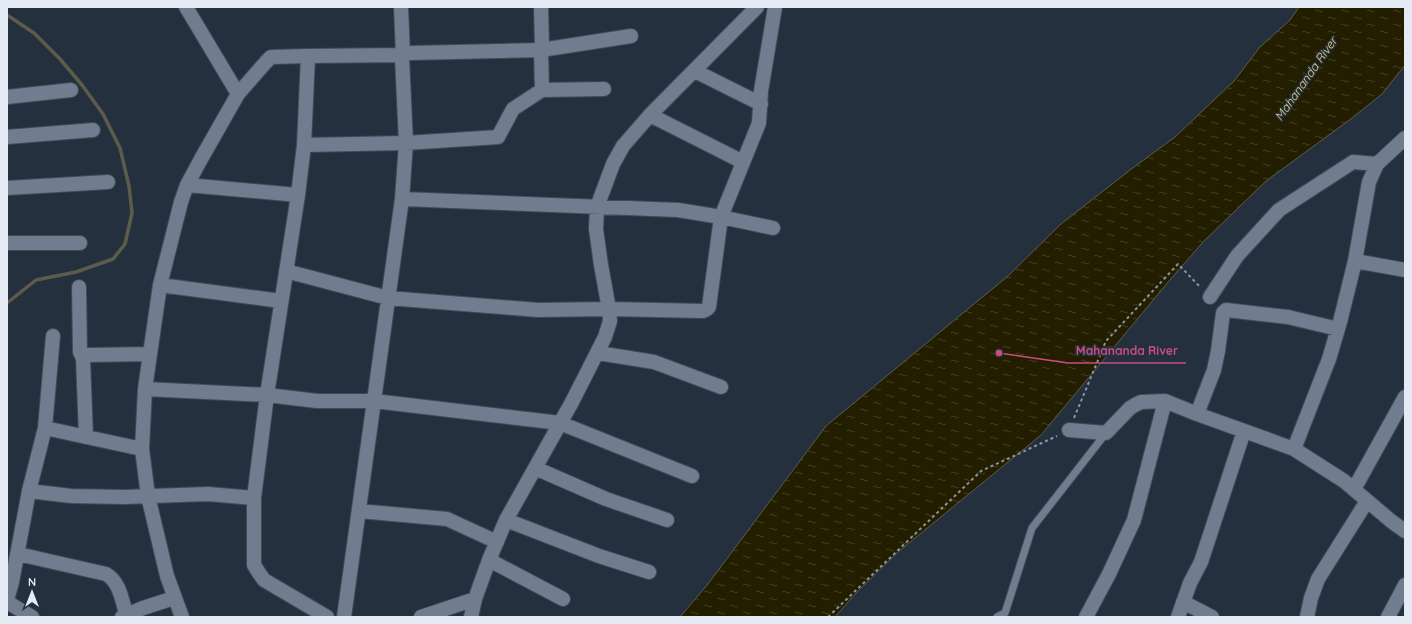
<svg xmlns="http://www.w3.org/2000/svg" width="1412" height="624" viewBox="0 0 1412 624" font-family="Quicksand,sans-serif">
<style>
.water{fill:url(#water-ripples);stroke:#5d5c4a}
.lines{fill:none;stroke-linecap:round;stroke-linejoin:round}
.stream{stroke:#5d5c4a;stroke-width:3.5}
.service-casing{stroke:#414b57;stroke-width:9}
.minor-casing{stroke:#414b57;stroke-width:16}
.path{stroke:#8b94a0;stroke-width:2;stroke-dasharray:3 3;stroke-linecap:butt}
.service{stroke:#717d8f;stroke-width:7}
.minor{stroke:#717d8f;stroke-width:14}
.labels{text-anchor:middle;stroke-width:3;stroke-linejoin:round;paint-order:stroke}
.water-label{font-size:12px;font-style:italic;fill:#e5d67e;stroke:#25303f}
.leader{fill:none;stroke:#ca4d82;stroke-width:1.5}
.callout-dot{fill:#ca4d82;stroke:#25303f;stroke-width:1.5}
.callout-label{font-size:12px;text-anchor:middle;font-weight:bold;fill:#ca4d82;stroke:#25303f;stroke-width:3;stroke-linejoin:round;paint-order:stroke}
</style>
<defs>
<pattern id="water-ripples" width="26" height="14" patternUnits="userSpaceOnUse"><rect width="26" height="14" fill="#231e00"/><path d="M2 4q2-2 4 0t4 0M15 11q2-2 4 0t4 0" fill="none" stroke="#433f26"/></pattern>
</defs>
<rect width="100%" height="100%" fill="#25303f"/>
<!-- water -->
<path class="water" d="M1299,7h106v58l-23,29 -30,24 -86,63 -63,61 -34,39 -128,154 -143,117 -41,40 -22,25h-155l28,-33 118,-158 182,-150 53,-52 69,-54 45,-33 59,-56 26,-34 30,-27z"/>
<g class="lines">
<!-- stream -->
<path class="stream" d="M7,15l27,18 26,26 22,26 21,29 17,34 9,38 3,27 -7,31 -12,15 -37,13 -40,8 -29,23"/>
<defs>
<path id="service" d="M997,617l8,-4 27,-85 74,-95"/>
<path id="minor" d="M308,56l-4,89 -6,50 -31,200 -13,103v67l5,8 5,7 63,37
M695,71l66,33
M542,90l62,-1
M238,94l28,-32 5,-5 37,-1 95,-1 -2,-48
M7,97l64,-7
M650,115l93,47
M7,137l86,-7
M304,145l102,-2 92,-6 15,-28 29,-19 -1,-40 90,-14
M187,185l111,10
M7,188l101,-6
M402,199l276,11 43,7 52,11
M7,243h73
M1355,261l50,9
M286,271l102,27 150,12 71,-1 94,2 4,-2 2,-2 12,-90 38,-94 2,-32 14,-84
M160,285l121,16
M79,287l1,65 3,6
M1210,297l27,-41 42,-46 74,-48 24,2
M598,353l56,9 67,25
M145,389l122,6 50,6h57l186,22 132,53
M1197,414l17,-44 4,-19 5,-38 3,-3 62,7 50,12
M45,428l97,21
M1069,430l37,3 24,-25 5,-3 6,-3 24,-1 32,13 97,35 50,32 47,40 14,10
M86,437l-3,-79 5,-3 62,-1
M1294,449l35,-90 11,-37 15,-61 14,-79 8,-18 28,-26
M535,468l71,31 61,21
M1354,489l51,-92
M29,491l16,-63 8,-92
M359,511l88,8 50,23
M506,520l93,36 50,16
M18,554l88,20c15,9 16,28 21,43
M489,560l74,39
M7,600l5,-18 17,-91 42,5 53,1 84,-3 46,4
M7,602l25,15
M1183,602l29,15
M122,617l21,-9 31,-10
M182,617l-15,-41 -19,-80 -6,-47 3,-60 15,-104 21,-83 6,-17 14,-26 37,-65 -52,-87
M344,617l58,-418 4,-56 -4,-86 1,-2 7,-2 131,-3 1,-3 -1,-40
M421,617l54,-18
M471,617l4,-18 14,-39 17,-40 66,-118 33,-65 5,-16 -1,-12 -8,-44 -5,-36 1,-22 16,-43 10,-18 27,-31 107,-108
M1086,617l23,-43 25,-54 31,-119
M1178,617l12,-34 11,-21 43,-131
M1307,617l4,-19 7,-19 49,-78
M1388,617l17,-32"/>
</defs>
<!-- service casing -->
<use href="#service" class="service-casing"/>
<!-- minor casing -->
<use href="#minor" class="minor-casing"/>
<!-- path -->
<path class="path" d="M1074,418l32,-77 72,-77 23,24
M828,617l153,-146 76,-35"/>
<!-- service -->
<use href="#service" class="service"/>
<!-- minor -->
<use href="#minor" class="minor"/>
</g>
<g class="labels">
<!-- water labels -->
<g class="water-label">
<text transform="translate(1306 79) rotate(-55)" y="4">Mahananda River</text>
</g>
</g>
<!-- callouts -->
<path class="leader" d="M999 353L1068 363H1186"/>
<circle class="callout-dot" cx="999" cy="353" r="4"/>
<g class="callout-label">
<text x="1127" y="355">Mahananda River</text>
</g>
<!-- border -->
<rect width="1412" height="624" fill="none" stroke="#e4ebf5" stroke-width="16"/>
<!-- north arrow -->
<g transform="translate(32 592)" stroke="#25303f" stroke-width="3" paint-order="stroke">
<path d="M0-3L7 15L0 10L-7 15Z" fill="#e4ebf5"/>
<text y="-6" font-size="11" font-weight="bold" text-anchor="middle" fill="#e4ebf5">N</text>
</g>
</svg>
